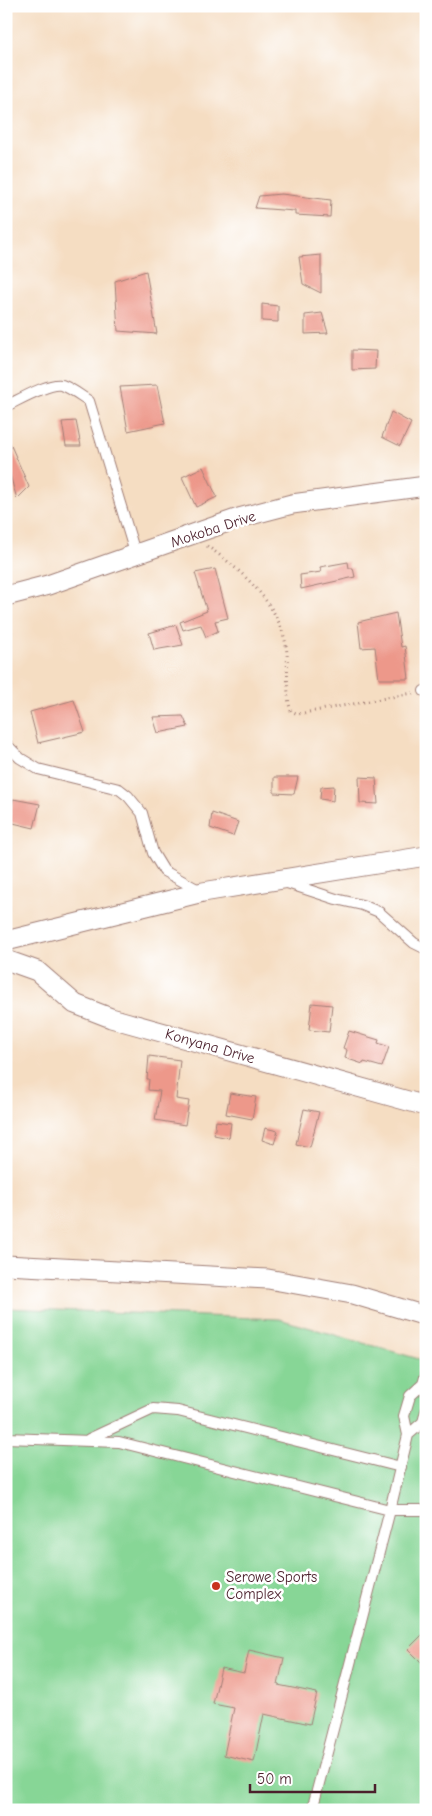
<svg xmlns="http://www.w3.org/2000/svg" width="432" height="1816" viewBox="0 0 432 1816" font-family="'Comic Neue',sans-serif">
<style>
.green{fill:#87d696;stroke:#687a60}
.building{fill:#ed988a}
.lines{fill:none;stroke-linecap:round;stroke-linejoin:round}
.service-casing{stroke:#a07e76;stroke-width:12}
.minor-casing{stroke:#a07e76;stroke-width:21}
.path{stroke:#a07e76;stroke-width:3;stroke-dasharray:1 4;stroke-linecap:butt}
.service{stroke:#fff;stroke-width:10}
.minor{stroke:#fff;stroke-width:19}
.poi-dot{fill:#c8321e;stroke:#fff;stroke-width:2}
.labels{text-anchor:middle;stroke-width:5;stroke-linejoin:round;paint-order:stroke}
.street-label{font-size:15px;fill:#4a1f2b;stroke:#fff}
.poi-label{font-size:15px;fill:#4a1f2b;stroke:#fff;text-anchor:start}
</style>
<rect width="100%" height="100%" fill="#fff"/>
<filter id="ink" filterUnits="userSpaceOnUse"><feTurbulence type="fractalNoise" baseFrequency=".02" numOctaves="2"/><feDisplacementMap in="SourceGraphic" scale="10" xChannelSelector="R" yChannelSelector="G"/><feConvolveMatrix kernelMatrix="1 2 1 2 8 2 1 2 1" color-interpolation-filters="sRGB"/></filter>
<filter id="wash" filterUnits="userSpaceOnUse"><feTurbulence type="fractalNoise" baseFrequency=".0096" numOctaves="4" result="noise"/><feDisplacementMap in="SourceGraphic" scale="20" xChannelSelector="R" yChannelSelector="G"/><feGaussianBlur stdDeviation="1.12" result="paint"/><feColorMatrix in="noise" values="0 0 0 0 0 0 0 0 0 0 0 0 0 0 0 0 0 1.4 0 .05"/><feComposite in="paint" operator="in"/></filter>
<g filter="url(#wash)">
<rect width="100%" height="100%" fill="#f5ddc2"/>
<!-- green -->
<path class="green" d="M6,1308l273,11 147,42v449h-420z"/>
<g id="blocks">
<!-- building -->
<path class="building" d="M281,194l50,6 -1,17 -35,-2v-4l-40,-3 4,-12z
M321,255v38l-18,-9 -4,-27z
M146,271l11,63 -39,-3 -3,-50z
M262,304l16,2v16l-16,-1z
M322,313l6,20 -23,1v-19z
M352,350l24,1 -1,18 -23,1z
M157,385l8,38 -37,8 -8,-44z
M391,412l20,11 -11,23 -18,-9z
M76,421l5,25h-15l-4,-24z
M6,441h3l20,46 -12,12 -11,-38z
M203,467l14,30 -21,10 -14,-30z
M348,562l1,6h4l2,9 -54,12 -1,-14 21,-3 -1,-5z
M215,569l13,49 -13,3 3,10 -12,6 -5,-12 -18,5 -3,-8 27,-11 -12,-38z
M396,613l5,34 4,-1 4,33h-30l-4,-32 -14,1 -3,-26z
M176,625l7,20 -29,5 -5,-17z
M74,700l11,32 -47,11 -8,-31z
M183,716l5,11 -30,6 -5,-16z
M274,777h24l-4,17 -20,-1z
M359,777l17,1 2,26 -18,-1z
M334,786l-1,15 -13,-2 1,-12z
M13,799l27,5 -6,24 -25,-6z
M212,813l26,9 -5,14 -23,-8z
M312,1003l20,2 -3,27 -20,-2z
M349,1031l30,9 -1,3 11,4 -7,20 -18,-5 -1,2 -18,-6 2,-8 -4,-2z
M149,1056l31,4 -4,39 13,2 -4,24 -30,-5 5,-29 -12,-1 1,-11h-2z
M230,1093l26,4 -4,22 -26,-5z
M304,1109l15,3 -9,35 -14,-3z
M216,1121l15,2 -2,15 -15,-3z
M265,1128l13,3 -4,13 -12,-4z
M426,1631v36l-18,-18z
M249,1650l35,8 -6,27 39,8 -7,31 -46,-10 -10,48 -30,-7 10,-47 -21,-4 8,-36 23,5z"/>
</g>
</g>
<g filter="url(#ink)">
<use href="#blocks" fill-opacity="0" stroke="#a07e76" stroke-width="1"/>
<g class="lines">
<defs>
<path id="service" d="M6,406c13,-6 43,-24 56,-21 9,3 19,11 27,16l47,155
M424,691h2
M6,744l14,14 18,11 81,20 9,7 14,17 11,40 11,18 38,21
M284,882l52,17 26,6 17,7 35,31 12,6
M408,1435l15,-13 3,-11
M6,1438l113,4 271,68 18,-75 -4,-19 6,-20 13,-12 3,-10
M89,1439l64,-30 25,2 223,56
M312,1810l78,-300h36"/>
<path id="minor" d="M6,596l42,-11 191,-67 53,-14 134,-18
M6,941l197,-49 223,-36
M6,960l31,11 38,33 36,14 315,88
M6,1265l262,14 84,15 74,22"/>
</defs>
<!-- service casing -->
<use href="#service" class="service-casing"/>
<!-- minor casing -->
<use href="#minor" class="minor-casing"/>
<!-- path -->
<path class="path" d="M207,546c36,25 77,62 80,108 1,15 -1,45 4,57l7,3 115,-21"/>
<!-- service -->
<use href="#service" class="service"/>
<!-- minor -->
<use href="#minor" class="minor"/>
</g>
</g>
<!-- markers -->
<circle class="poi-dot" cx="216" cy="1586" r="5"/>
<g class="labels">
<!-- street labels -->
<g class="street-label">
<text transform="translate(213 529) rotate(-18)" y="5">Mokoba Drive</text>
<text transform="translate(210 1046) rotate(16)" y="5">Konyana Drive</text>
</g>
<!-- poi labels -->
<g class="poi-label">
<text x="226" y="1582">Serowe Sports<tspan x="226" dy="17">Complex</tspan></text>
</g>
</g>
<!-- margin -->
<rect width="432" height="1816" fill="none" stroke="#fff" stroke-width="25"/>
<!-- scale -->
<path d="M250 1784v8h125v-8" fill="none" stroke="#4a1f2b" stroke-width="2.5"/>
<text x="257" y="1784" font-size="15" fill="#4a1f2b" stroke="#ffffff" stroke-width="4" paint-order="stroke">50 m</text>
</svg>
